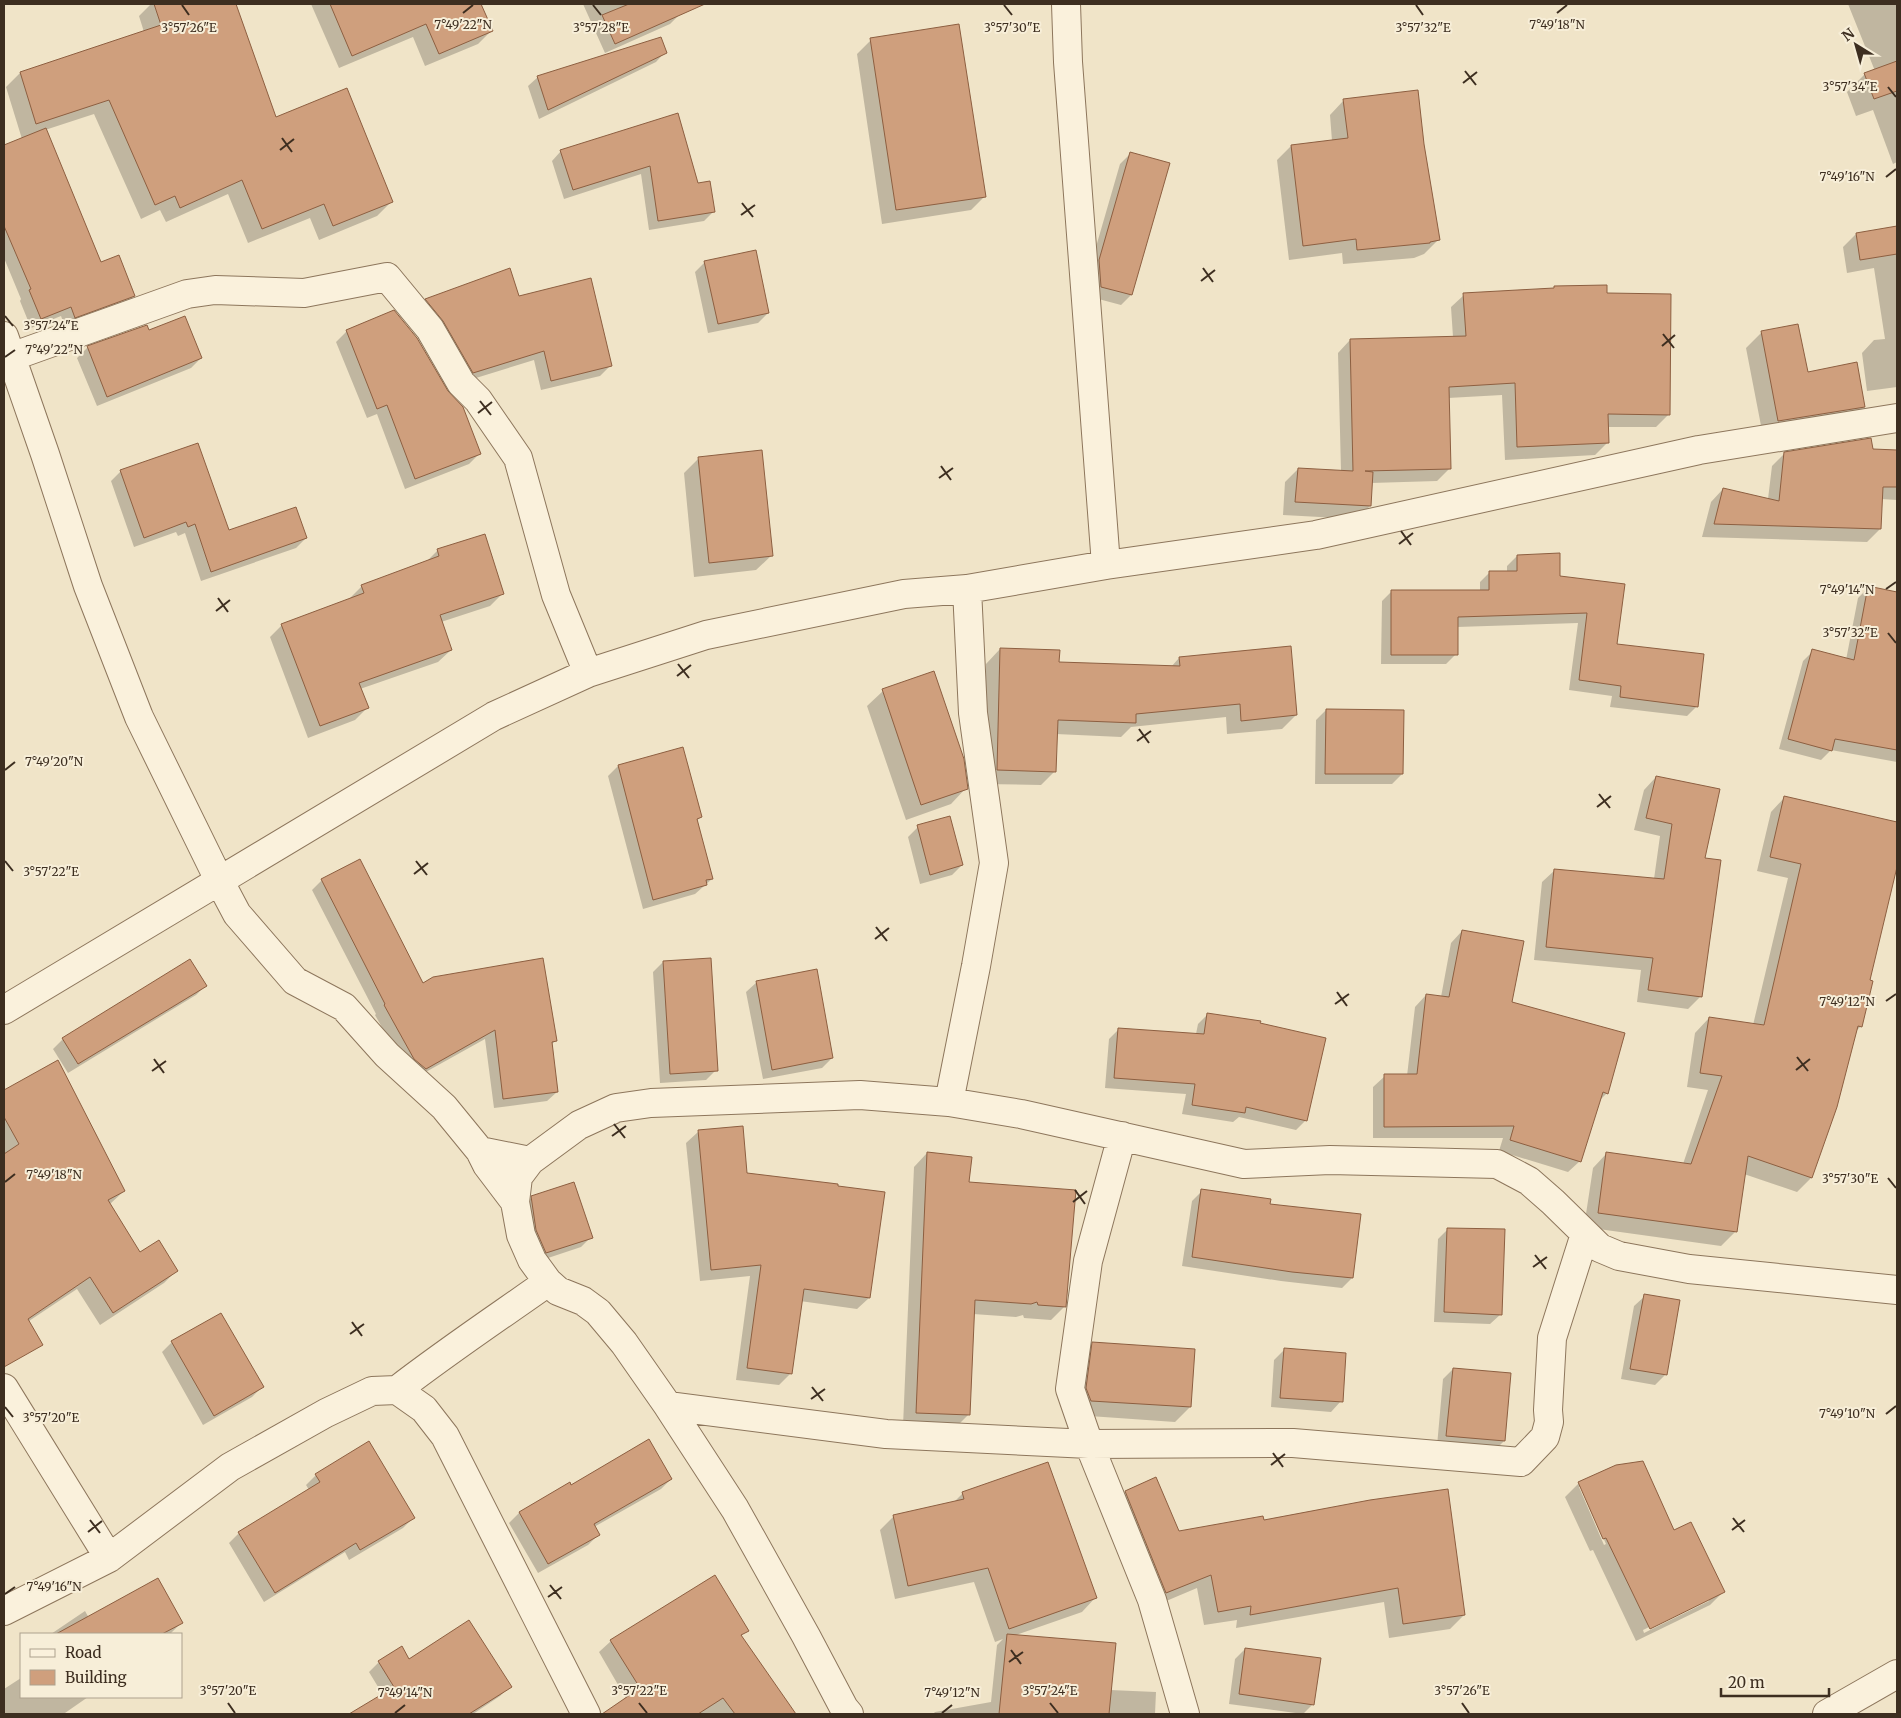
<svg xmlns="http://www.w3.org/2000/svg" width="1901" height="1718" viewBox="0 0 1901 1718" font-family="Merriweather,serif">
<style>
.shadow{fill:#0003;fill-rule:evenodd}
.building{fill:#cf9f7d;stroke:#8d5f41}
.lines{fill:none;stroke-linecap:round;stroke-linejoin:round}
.minor-casing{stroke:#8d765c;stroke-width:30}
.minor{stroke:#faf1dc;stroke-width:28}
.ticks{fill:none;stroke:#3d2e20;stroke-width:2}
.ticks-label{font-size:12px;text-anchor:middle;fill:#3d2e20;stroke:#f7eed8;stroke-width:4;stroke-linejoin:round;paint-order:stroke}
</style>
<rect width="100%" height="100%" fill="#f0e4c8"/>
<!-- shadow -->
<path class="shadow" d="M151,4h83l41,115 116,83 -14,14 -58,24 -9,-22 -62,25 -20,-49 -62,28 -6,-12 -19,9 -47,-105 -49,16 56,133 33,33 -10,10 -59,21 -4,-11 -30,12 -11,-27 1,-2 -17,-41v-38h2l-2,-7v-67l18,-7 -16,-52 14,-14 124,-41 -5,-16z
M311,4h169l11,27 -13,13 -53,22 -12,-29 -74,31z
M583,4h93l4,10 -10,10 -65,29z
M1848,4h49v158l-4,2 -20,-54 -17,6 -9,-24 18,-18 10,-3z
M871,40l114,156 -14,14 -89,14 -25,-170z
M665,52l-9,10 -117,57 -11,-33 10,-9z
M1344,100l79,44 15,96 -14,14 -10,4 -71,6 -1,-11 -53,7 -12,-100 14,-14 41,-5 -2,-26z
M677,115l21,69 15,28 -9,9 -55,9 -8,-56 -77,25 -12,-38 9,-10z
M1130,154l39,10 -38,131 -10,10 -30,-8 -2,-26 31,-107z
M1897,228v159l-30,4 -5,-38 12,-13 11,-1 -11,-71 -27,5 -4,-26 13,-13z
M705,262l63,51 -10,10 -50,10 -13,-61z
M1464,295h142l63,119 -13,13h-49l1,15 -13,13 -90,5 -3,-65 -54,3 2,70 -13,13 -66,2 -1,23 -13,13 -74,-4 2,-33 13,-13 43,2 -3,-118 12,-13 103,-3 -2,-30z
M519,297l91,69 -10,10 -59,14 -7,-30 -71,22 -47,-72 10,-10z
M394,312l85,142 -10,10 -64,25 -28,-75 -10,4 -31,-76 10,-10z
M146,326l2,6 53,26 -10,10 -94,38 -20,-48 10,-10z
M1761,333l46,40 57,34 -15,15 -86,14 -17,-88z
M1872,450l25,1v49l-16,-1 -1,30 -13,13 -165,-5 9,-35 12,-13 45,10 4,-33 13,-13z
M699,458l73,97 -16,15 -62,7 -10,-104z
M121,471l107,61 78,6 -10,10 -95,33 -16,-48 -7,3 -2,-4 -42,15 -23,-66z
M438,550l64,44 -12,12 -49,16 10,28 -13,12 -78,27 7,19 -12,12 -47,18 -38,-101 12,-12 68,-26v-1l12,-12 64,-24z
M1517,556l42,21 56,68 82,61 -10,10 -77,-9 2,-11 -43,-6 9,-67 -121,4 -1,27 -10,10h-65l1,-63 10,-10h88v-9l10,-10h17v-6z
M1868,588l29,5v169l-66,-12 -10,10 -42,-11 24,-88 10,-10 33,9 12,-62z
M1000,649l58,14 113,4 8,-9 117,57 -14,14 -55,5 -1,-17 -95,10 -10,10 -65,-3 -1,37 -14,14 -58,-1 3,-120z
M883,691l83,97 -15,16 -45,16 -39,-114z
M1326,710l76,64 -10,10h-77l1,-64z
M618,766l83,51 -5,4 16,58 -17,15 -52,15 -35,-133z
M1656,777l47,82 -2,137 -13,13 -51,-7 4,-32 -107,-10 8,-78 13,-12 99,9 6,-43 -26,-6 10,-40z
M1785,797l112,26v37l-29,121 -7,45 -6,6 -44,146 -14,14 -53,-18 -8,57 -15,15 -137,-19 9,-59 14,-15 76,11 25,-74 -21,-3 8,-54 14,-15 44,7 35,-147 -31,-7 14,-59z
M918,827l44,38 -10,10 -32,9 -12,-47z
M322,880l101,104 133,56 -5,5 6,47 -10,9 -53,7 -9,-69 -70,39 -10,-10 -30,-53 1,-1 -64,-124z
M1462,931l49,72 96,90 -8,8 -19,60 -12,11 -69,-21 4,-13h-130v-51l12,-11h22l8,-69 11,-12 15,2 10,-54z
M663,962l53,108 -10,10 -46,3 -7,-111z
M757,982l75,76 -10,10 -59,11 -17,-87z
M206,985l-10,10 -128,78 -15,-24 10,-10z
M1208,1014l98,106 -10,10 -57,-13 -6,5 -51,-8 4,-20 -81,-6 4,-49 10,-10 77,5 2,-10z
M58,1061l66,130 -14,13 30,50 36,17 -12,12 -64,42 -23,-36 -57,38 -16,-25v-210z
M742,1127l4,47 123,124 -12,11 -57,-8 -10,73 -11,11 -43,-5 14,-104 -50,5 -14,-138 12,-11z
M927,1153l41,30 97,123 -14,14 -27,-2 -1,-3 -7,2 -43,-3 -4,100 -14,14 -52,-2 11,-259z
M1202,1191l66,14 84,73 -10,10 -61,-7 -99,-15 10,-65z
M532,1197l59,40 -10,10 -45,15 -14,-54z
M1448,1229l53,85 -11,10 -56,-2 4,-83z
M1645,1296l20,79 -10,10 -34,-6 13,-73z
M172,1342l90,45 -10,10 -49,28 -41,-73z
M1093,1343l97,64 -15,15 -100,-7 3,-56z
M1284,1350l57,51 -10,11 -60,-5 3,-47z
M1453,1369l51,72 -10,10 -57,-5 6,-67z
M369,1443l44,75 -10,10 -54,32 -4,-8 -81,50 -35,-59 10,-10 70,-43 -3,-5 10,-10z
M1616,1466l107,126 -13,13 -74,36 -43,-91 -3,1 -25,-54 14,-14zM1579,1487h2l25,57 -2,1zM1709,1598v3l-65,32 -1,-3z
M671,1479l-10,10 -67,38 4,8 -10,10 -50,28 -29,-50 10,-10 50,-29 1,2z
M1125,1492l53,40 85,-10 201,93 -14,14 -61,9 -5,-36 -148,26 1,-8 -33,5 -7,-37 -45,19 -41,-101z
M963,1493l132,105 -13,14 -69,24 97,54 46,2 -1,22h-222l2,-2 56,-10 6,-57 6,-6 -8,3 -21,-60 -79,17 -15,-69 14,-14 59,-13z
M85,1611l4,7 92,5 -11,11h-119z
M747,1630l-7,7 54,77h-159l-36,-62 12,-11z
M1245,1649l68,55 -10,10 -74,-10 6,-45z
M409,1660l101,26 -10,10 -27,18h-102l-4,-6 16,-13 -14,-23 10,-10z
M21,1678v19h67l-23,16v1h-61v-25z"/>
<!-- building -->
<path class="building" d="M154,4h82l40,113 71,-29 46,114 -60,24 -9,-22 -62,25 -20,-49 -62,28 -5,-12 -20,9 -46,-105 -73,24 -16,-52 141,-47z
M330,4h151l12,27 -54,23 -13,-30 -74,32z
M629,4h76l-90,40 -13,-29z
M959,24l27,173 -90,13 -26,-172z
M661,37l6,16 -119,57 -11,-34z
M1897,61v30l-23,8 -10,-26z
M1418,90l6,54 16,96 -10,2v1l-73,7 -1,-11 -53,7 -12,-101 57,-7 -5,-39z
M678,113l20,70 12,-2 5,31 -57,9 -8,-55 -77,24 -13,-40z
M46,128l55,134 18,-7 16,41 -60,22 -4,-11 -30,12 -12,-29 2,-1 -27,-63v-81z
M1130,152l40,11 -38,132 -31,-8 -2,-27z
M1897,226v28l-37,6 -4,-27z
M756,250l13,63 -51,11 -14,-63z
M510,268l9,28 72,-18 21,88 -61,15 -7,-30 -71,22 -30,-52 -18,-22z
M1607,285v8l64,1 -1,121 -62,-1 1,29 -92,4 -2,-64 -66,4 2,82 -86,2 8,1 -2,34 -76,-4 3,-34 55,3 -3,-132 116,-3 -3,-43 91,-5v-2z
M394,310l23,28 31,53 15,16 18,47 -66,25 -28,-74 -10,4 -31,-79z
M185,316l17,42 -95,39 -20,-51 60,-21 2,5z
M1798,324l10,48 49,-10 8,45 -87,14 -17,-90z
M1871,438l2,11 24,1v37h-14l-2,42 -167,-5 9,-36 56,13 5,-49z
M198,443l31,87 67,-23 11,31 -96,34 -16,-48 -7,3 -2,-5 -42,16 -24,-68z
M762,450l11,106 -64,7 -11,-106z
M485,534l19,60 -64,21 12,35 -93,33 10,25 -49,18 -39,-102 83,-31 -3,-8 78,-29 -2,-7z
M1560,553v23l65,8 -8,60 87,10 -6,53 -78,-10 1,-11 -42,-6 8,-67 -129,4v38h-67v-65h98v-19h28v-16z
M1868,586l29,6v158l-62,-11 -3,12 -44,-12 24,-90 42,11z
M1291,646l6,69 -56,6 -1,-17 -104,10v9l-78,-3 -2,52 -59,-2 3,-122 60,2 -1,12 121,4 -1,-9z
M934,671l30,88 4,30 -47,16 -39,-116z
M1326,709l78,1 -1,64h-78z
M683,747l19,70 -5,2 16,60 -7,1 1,5 -54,15 -35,-135z
M1656,776l64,13 -15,69 16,2 -19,137 -54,-7 5,-32 -107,-11 8,-78 110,10 8,-55 -26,-6z
M1784,796l113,26v45l-27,113 3,1 -11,46 -4,-1 -21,81 -25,71 -64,-22 -11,76 -139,-19 8,-61 85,12 31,-88 -22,-3 9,-56 55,8 37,-161 -31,-7z
M950,816l13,49 -33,10 -13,-50z
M360,859l63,124 10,-6 110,-19 14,83 -5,1 6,50 -55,7 -8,-69 -69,39 -12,-10 -30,-54 1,-1 -64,-125z
M1462,930l62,11 -12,61 113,31 -17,61 -5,-2 -22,70 -71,-22 4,-14 -130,1v-53h33l9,-80 23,3z
M711,958l7,113 -48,3 -7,-113z
M190,959l17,27 -129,78 -16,-26z
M817,969l16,89 -61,12 -16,-89z
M1207,1013l54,8 -1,2 66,15 -19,83 -61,-14 -1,6 -53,-8 3,-21 -81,-6 4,-50 86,6z
M58,1060l67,131 -17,9 32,52 19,-12 19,31 -65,42 -23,-36 -62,42 15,26 -39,22v-213l15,-10 -15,-27v-27z
M743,1126l4,47 91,11v2l47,6 -15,106 -66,-9 -12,85 -45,-6 14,-103 -50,5 -13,-140z
M927,1152l45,5 -3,25 107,8 -10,117 -28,-2 -1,-3 -6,2 -56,-4 -5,115 -54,-2z
M574,1182l19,56 -47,15 -10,-23 -5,-34z
M1201,1189l70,10 -1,5 91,10 -8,64 -61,-6 -100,-15z
M1447,1228l58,1 -3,86 -58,-3z
M1644,1294l36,6 -13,75 -37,-6z
M221,1313l43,74 -50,29 -43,-75z
M1092,1342l103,7 -4,58 -100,-6 -5,-13z
M1284,1348l62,5 -3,49 -63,-4z
M1453,1368l58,5 -6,68 -59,-5z
M649,1439l23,40 -78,45 6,11 -52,29 -29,-52 51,-30 1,3z
M369,1441l46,77 -55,32 -4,-7 -81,50 -37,-61 82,-50 -5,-8z
M1643,1461l31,69 17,-8 34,70 -75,37 -44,-91 -3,1 -25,-57 38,-17z
M1048,1462l49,136 -88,31 -21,-61 -80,18 -15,-71 71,-16 -2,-7z
M1156,1477l23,54 84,-15 1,4 106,-20 78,-11 17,126 -62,9 -5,-36 -148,27 1,-9 -33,6 -7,-37 -45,18 -41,-102z
M715,1575l34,56 -8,4 55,79h-61l-12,-16 -25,16h-96l38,-26 -30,-48z
M158,1578l25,45 -21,11h-106z
M469,1620l43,67 -43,27h-120l45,-27 -16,-26 24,-15 7,13z
M1007,1634l109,9 -7,71h-110z
M1245,1648l76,10 -7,47 -75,-11z"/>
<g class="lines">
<defs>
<path id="minor" d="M1066,4l2,58 38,503
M4,336l41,118 43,132 51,131 80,163 18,34 58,67 49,26 43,48 57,52 36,44 50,10
M11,357l176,-63 28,-4 89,3 83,-16 43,52 31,54 17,17 40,58 38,137 32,78
M4,1010l490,-294 94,-43 118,-38 198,-41 63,-5 139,-24 210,-30 383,-85 198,-32
M949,1102l27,-136 18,-103 -21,-150 -6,-124
M1122,1136l-34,125 -18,128 19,55 63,156 33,114
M480,1151l7,14 28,37
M548,1282l10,9 25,10 15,11 26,31 44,63 67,103 71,127 38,72 5,6
M4,1388l105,170 121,-91 96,-54 46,-22 25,-1 27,19 21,27 141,278
M397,1390c49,-38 100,-72 151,-108l-16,-22 -11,-25 -6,-33 3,-25 12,-16 49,-36 37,-17 35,-5 209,-8 89,7 72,12 223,50 86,-4 167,4 32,17 24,21 47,46 19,8 70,13 208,21
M668,1406l218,28 203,10 204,-1 228,19 24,-25 4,-15 -1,-12 4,-72 33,-104
M4,1611l105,-53
M1827,1714l70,-40"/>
</defs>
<!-- minor casing -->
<use href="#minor" class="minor-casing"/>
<!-- minor -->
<use href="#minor" class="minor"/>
</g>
<!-- ticks -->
<path class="ticks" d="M182,5l7,10M593,5l8,10M1004,5l8,10M1416,5l7,10M463,13l10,-8M1557,13l10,-8M1465,71l11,14M1463,83l14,-11M1888,87l8,10M282,138l10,14M280,150l14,-11M1886,177l10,-8M742,203l11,14M741,215l14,-10M1203,268l10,14M1201,281l14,-11M5,316l8,10M1663,334l11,14M1662,346l13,-11M5,357l10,-7M480,401l11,14M478,413l14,-11M941,466l10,14M939,478l14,-10M1401,531l10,14M1399,544l14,-11M1886,589l10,-7M218,598l10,14M216,611l14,-11M1888,633l8,10M678,664l11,14M677,676l14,-11M1139,729l10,14M1137,741l14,-10M5,770l10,-8M1599,794l11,14M1597,807l14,-11M5,861l8,10M416,861l11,14M414,874l14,-11M876,927l11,14M875,939l14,-11M1337,992l10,14M1886,1001l10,-7M1335,1004l14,-10M1797,1057l11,14M154,1059l10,14M1796,1070l14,-11M152,1071l14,-10M614,1124l11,14M612,1136l14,-10M1888,1178l8,10M5,1182l10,-8M1075,1190l10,14M1073,1202l14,-11M1535,1255l11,14M1533,1267l14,-10M352,1322l10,14M350,1334l14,-10M812,1387l11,14M811,1399l14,-10M5,1407l8,10M1886,1414l10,-8M1273,1453l10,14M1271,1465l14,-11M1733,1518l11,14M90,1520l10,13M1732,1530l13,-10M88,1532l14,-11M550,1585l11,14M5,1594l10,-7M548,1597l14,-10M1011,1650l10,14M1009,1662l14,-10M228,1703l7,10M639,1703l8,10M1050,1703l8,10M1462,1703l7,10M395,1713l10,-8M942,1713l10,-8"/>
<g class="ticks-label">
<text x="463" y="29">7°49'22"N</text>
<text x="1557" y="29">7°49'18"N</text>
<text x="189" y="32">3°57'26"E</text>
<text x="601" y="32">3°57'28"E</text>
<text x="1012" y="32">3°57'30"E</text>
<text x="1423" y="32">3°57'32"E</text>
<text x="1850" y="91">3°57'34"E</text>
<text x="1847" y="181">7°49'16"N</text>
<text x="51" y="330">3°57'24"E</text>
<text x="54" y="354">7°49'22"N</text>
<text x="1847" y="594">7°49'14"N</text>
<text x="1850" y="637">3°57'32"E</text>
<text x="54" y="766">7°49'20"N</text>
<text x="51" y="876">3°57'22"E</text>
<text x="1847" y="1006">7°49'12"N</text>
<text x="54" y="1179">7°49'18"N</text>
<text x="1850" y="1183">3°57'30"E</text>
<text x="1847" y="1418">7°49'10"N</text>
<text x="51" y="1422">3°57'20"E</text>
<text x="54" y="1591">7°49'16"N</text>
<text x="228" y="1695">3°57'20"E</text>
<text x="639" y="1695">3°57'22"E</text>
<text x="1050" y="1695">3°57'24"E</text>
<text x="1462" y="1695">3°57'26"E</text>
<text x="405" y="1697">7°49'14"N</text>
<text x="952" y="1697">7°49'12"N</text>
</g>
<!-- border -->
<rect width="1901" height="1718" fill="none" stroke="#3d2e20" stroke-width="10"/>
<!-- legend -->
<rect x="20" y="1633" width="162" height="65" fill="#f7eed8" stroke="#ada18e"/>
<rect x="30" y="1649" width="25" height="8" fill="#faf1dc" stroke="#ada18e"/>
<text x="65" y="1658" font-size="15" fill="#3d2e20">Road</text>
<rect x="30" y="1670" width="25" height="15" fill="#cf9f7d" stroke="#ada18e"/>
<text x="65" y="1683" font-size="15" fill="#3d2e20">Building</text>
<!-- north arrow -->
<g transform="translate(1856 45) rotate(323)" stroke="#f7eed8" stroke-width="4" paint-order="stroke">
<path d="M0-4L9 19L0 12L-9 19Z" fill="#3d2e20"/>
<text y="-8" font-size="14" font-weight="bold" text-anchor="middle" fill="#3d2e20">N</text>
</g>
<!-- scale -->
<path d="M1721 1688v8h108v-8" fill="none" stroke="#3d2e20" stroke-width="2.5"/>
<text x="1728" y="1688" font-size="15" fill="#3d2e20" stroke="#f7eed8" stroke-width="4" paint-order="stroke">20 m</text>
</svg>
